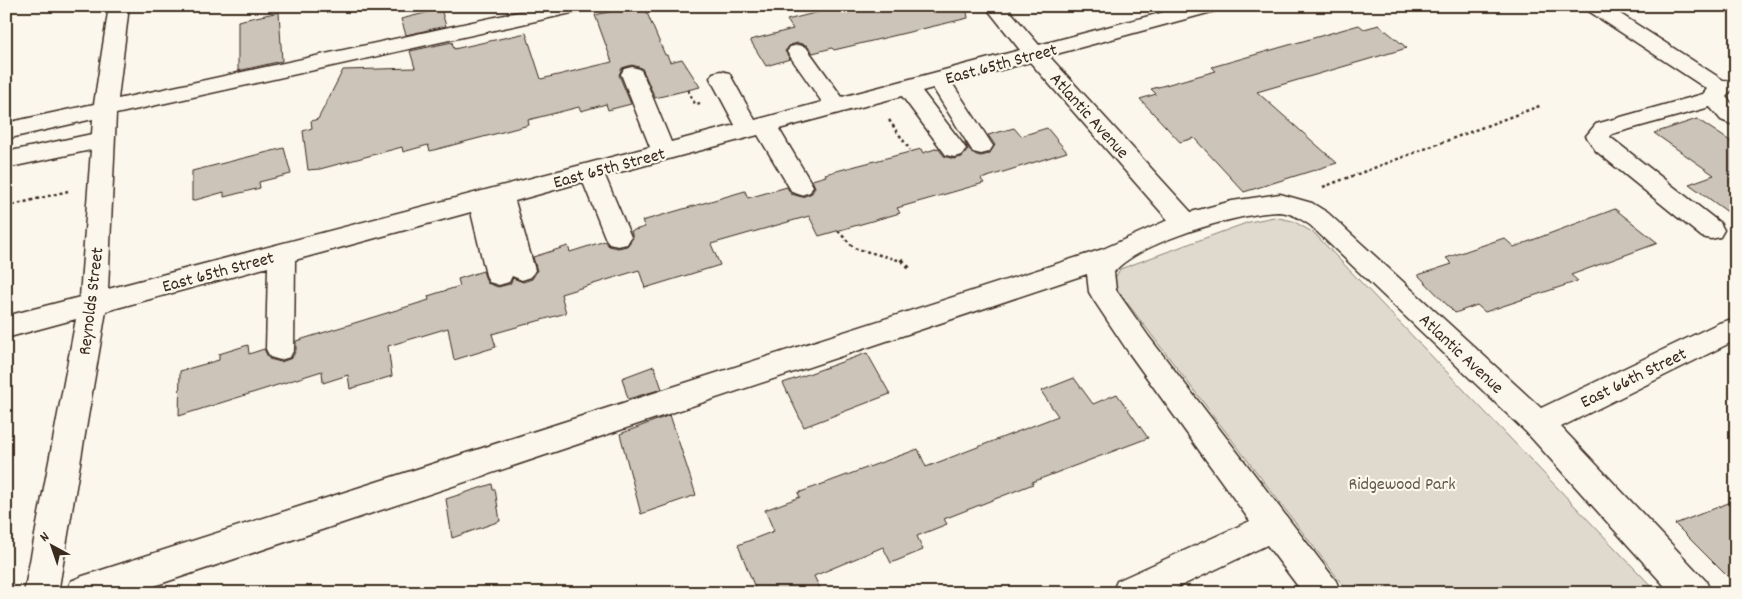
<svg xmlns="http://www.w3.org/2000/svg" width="1742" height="599" viewBox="0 0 1742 599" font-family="Dekko,sans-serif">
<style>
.green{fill:#dfd9ce;stroke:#8d8276}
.building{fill:#ccc4b9;stroke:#3b2a1e}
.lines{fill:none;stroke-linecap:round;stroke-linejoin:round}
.minor-casing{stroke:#3b2a1e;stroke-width:3}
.path-far1{stroke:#3b2a1e;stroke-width:2.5;stroke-dasharray:3 3;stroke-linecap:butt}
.path{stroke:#3b2a1e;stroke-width:4;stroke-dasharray:4.5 4.5;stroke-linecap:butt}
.minor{fill:#fbf7ec;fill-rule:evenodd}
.labels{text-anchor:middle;stroke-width:4.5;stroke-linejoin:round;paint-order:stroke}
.street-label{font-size:18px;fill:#3b2a1e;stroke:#fbf7ec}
.park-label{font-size:18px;fill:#64564a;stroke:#fbf7ec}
</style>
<rect width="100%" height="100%" fill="#fbf7ec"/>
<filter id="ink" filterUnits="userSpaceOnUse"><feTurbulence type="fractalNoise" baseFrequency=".02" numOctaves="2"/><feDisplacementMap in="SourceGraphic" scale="10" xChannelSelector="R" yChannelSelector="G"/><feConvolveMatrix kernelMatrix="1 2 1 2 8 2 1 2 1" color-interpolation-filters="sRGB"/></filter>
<g filter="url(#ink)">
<!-- green -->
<path class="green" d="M1274,217l19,4 21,12 344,360h-309l-231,-302 -4,-11 6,-11 129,-47z"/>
<!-- building -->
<path class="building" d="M635,6h9l21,49h2l3,7 12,-3 18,28 -45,11 -13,-30 -10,-3 -10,3 -3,7 12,29 -23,6 -2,-6 -25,7 -2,-4 -51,13 1,5 -99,26 -2,-6 -25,7 -1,-5 -82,22 -12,1 -5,-39 9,-3 -1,-7 7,-2 25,-49 72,-2 -5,-17 42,-9 2,7 72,-16 15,46 71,-17 -17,-47z
M842,6h124l2,12 -134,32 -2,-2 -19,5 -7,-8 -8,-2 -8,2 -5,6 5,8 -24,7 -16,-26 43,-11 -6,-9z
M441,9l5,17 -40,9 -5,-16z
M279,12l3,49 -44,10v-50z
M1359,25l5,4 15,-4 28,23 -150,44 80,71 -93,29 -50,-54 -14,4 -40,-43 16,-5 -5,-5 65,-18 -4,-4z
M1697,119l39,26v73l-47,-34 25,-9 -60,-42z
M1014,128l7,8 26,-8 20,24 -86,27 3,4 -87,25 3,5 -81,23 -10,-20 -98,28 9,21 -75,23 -6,-18 -78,24 5,19 -74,21 4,13 -42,13 -6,-32 -60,18 4,30 -42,13 -2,-14 -25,8 -1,-12 -143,45 1,-45 39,-11v-6l29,-9 1,9 15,-5 5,10 12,3 11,-4 4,-8v-9l133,-41 -1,-4 32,-10 -2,-7 25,-8 4,12 11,4 12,-3 3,-6 10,4 9,-3 5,-8 -4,-14 35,-11 2,6 35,-11 4,5 9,2 9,-2 6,-8 -2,-7 14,-4 -3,-6 103,-30 3,7 39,-11 4,7 11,3 10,-4 3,-6 -3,-7 14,-4 -1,-2 96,-25 2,4 15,-5 6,8 10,3 8,-2 6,-7 -3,-7 8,11 8,2 8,-2 6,-9 -7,-10z
M284,148l7,26 -32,8 1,6 -36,9v-5l-32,9v-30z
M1615,209l43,34 -87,32 7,6 -93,31 -8,-7 -22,8 -37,-38 34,-11 -6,-6 58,-20 10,9z
M867,353l23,41 -86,33 -21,-44z
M654,366l8,23 -34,10 -6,-21z
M1074,378l19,26 24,-10 31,44 -116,44 1,2 -89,35 3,5 -30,12 6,14 -32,13 -8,-16 -69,29 8,17h-65l-19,-48 36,-14 -9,-21 35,-13 -2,-4 120,-44 8,18 132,-51 -17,-25z
M670,415l26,80 -55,19 -21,-80z
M492,484l1,6 2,-1 5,32 -48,17 -6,-39z
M1736,500v85l-61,-61z"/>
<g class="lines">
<defs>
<path id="minor" d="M109,6h20l-11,93 428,-93h40l-3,4 -7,2 -460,102 -8,175 542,-142 -29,-73 3,-5 8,-2 8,2 3,5 28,68 64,-17 -25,-47 3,-5 8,-2 8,2 26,47 67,-18 -35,-50 3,-5 8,-2 8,2 36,50 178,-47 -35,-44h21l33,39 148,-39h35l-3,4 -170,46 142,156 41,-11 48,-7 32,9 16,10 213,195 178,-85 10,-3 7,2v18l-175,87 145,154 5,12h-40l-144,-160 -217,-208c-9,-6 -20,-13 -32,-13 -39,1 -139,30 -164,60l2,18 33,47 187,244 5,12h-38l-36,-48 -101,48h-54l5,-12 133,-60 -121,-168 -36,-54 -4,-7 -2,-18 -954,319h-67l5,-12 12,-5 1020,-327 65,-29 -138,-158 -78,21 41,63 -4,6 -8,2 -8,-2 -40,-64 -11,3 40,52 4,6 -4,6 -8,2 -8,-2 -44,-59 -123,33 34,57 -3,6 -9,3 -9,-3 -34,-57 -153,41 26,61 -4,7 -9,2 -9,-2 -4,-7 -22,-55 -68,19 20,69 -4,7 -9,3 -10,-4 -3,6 -10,3 -10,-3 -3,-7 -15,-63 -176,48 -1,89 -4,8 -10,3 -10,-3 -4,-8 2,-82 -162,44 -48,282h-34l52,-274 -70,19v-22l74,-19 11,-147 -85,18v-16l86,-18 1,-15 -87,20v-16l88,-19z
M1584,6h24l115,74 10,1 3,4 -10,12 10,11v18l-15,-6 -11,-13 -98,27 -2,3 110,86 4,7 -4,7 -9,2 -9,-2 -106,-86 -10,-15 10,-12 107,-30 4,-5 -120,-79z"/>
</defs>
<!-- minor casing -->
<use href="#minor" class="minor-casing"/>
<!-- path-far1 -->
<path class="path-far1" d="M688,90l7,14 6,-1
M889,120l21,30
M1323,187l219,-82
M13,205l55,-14
M838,231l16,17 48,13"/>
<!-- path -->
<path class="path" d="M901,259l8,9"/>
<!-- minor -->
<use href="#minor" class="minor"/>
</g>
</g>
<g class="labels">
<!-- street labels -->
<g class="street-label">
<text transform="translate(1001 63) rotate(-15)" y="6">East 65th Street</text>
<text transform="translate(1090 115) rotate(48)" y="6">Atlantic Avenue</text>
<text transform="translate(609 167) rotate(-15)" y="6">East 65th Street</text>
<text transform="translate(218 271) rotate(-15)" y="6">East 65th Street</text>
<text transform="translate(90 301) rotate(-83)" y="6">Reynolds Street</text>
<text transform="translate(1462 353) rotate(43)" y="6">Atlantic Avenue</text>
<text transform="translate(1633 377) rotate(-26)" y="6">East 66th Street</text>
</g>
<!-- park labels -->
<g class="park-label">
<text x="1402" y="489">Ridgewood Park</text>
</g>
</g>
<!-- margin -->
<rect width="1742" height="599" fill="none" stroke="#fbf7ec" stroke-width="25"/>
<rect x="12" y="12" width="1717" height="574" fill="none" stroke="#3b2a1e" stroke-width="2" filter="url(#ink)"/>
<!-- north arrow -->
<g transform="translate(52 546) rotate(320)" stroke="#fbf7ec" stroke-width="4" paint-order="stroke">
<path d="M0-4L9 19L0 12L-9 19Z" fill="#3b2a1e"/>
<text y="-8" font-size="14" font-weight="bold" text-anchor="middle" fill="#3b2a1e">N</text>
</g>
</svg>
